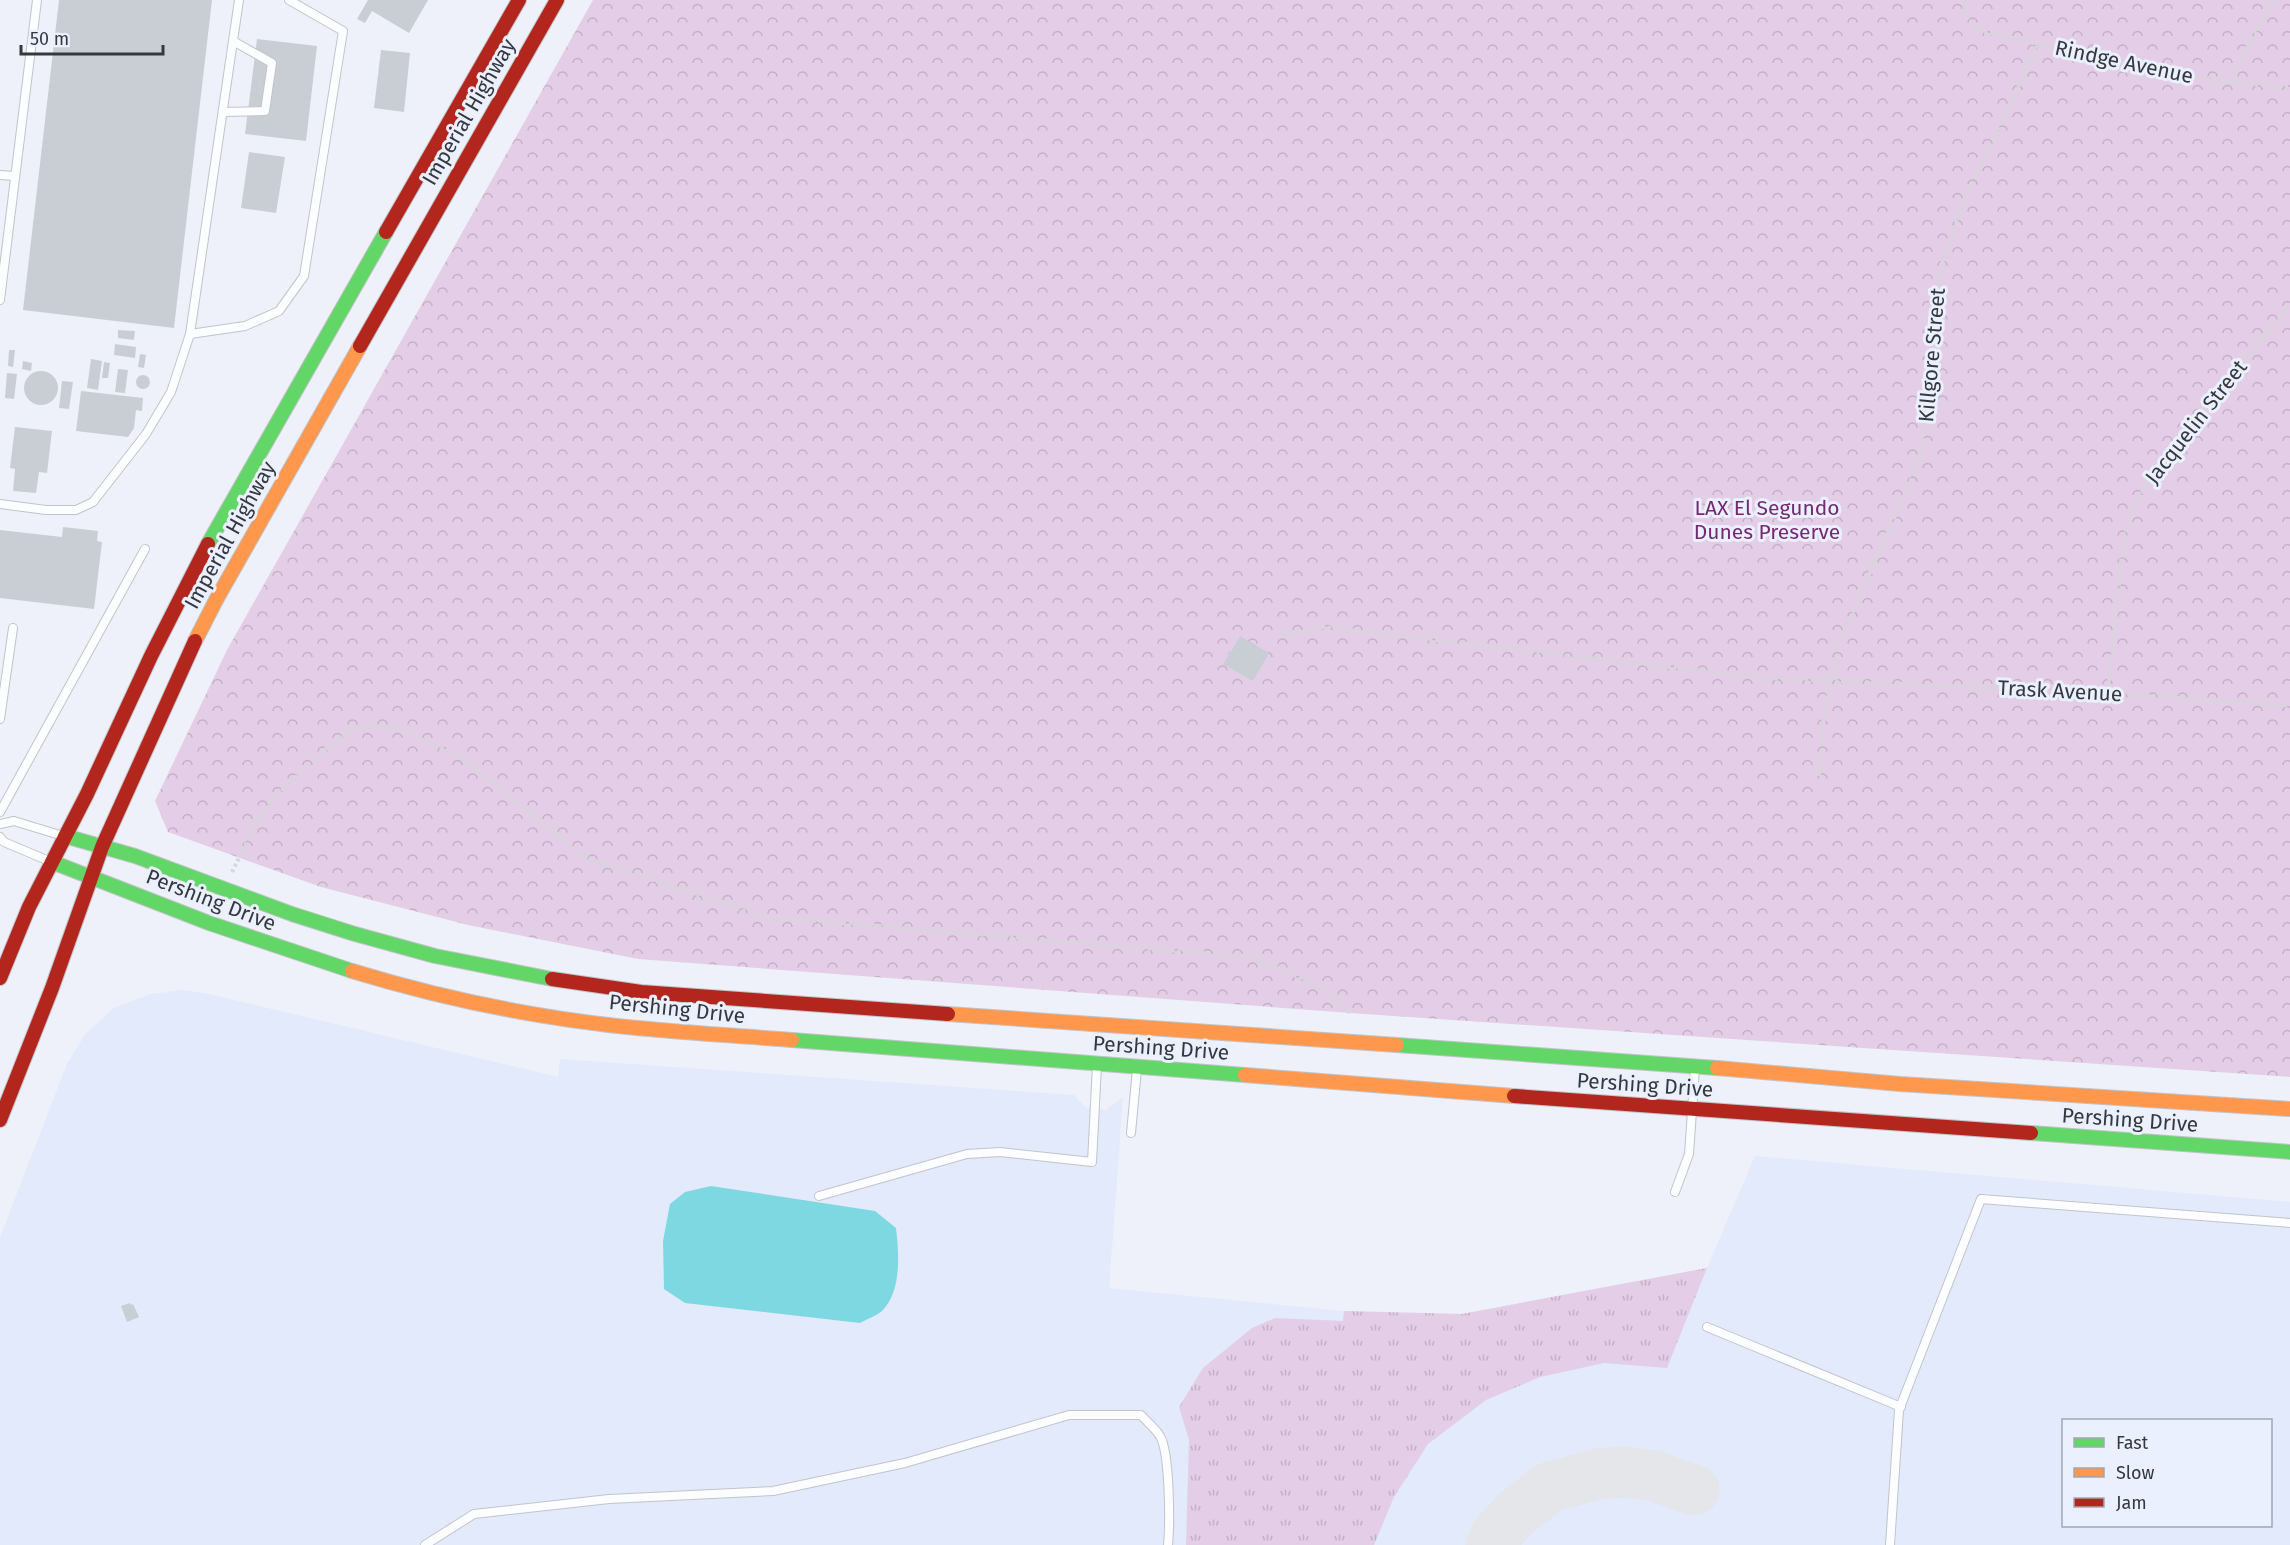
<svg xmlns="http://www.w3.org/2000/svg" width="2290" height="1545" viewBox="0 0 2290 1545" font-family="'Fira Sans',sans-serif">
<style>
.built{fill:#e3eafb;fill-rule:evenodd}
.grass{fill:url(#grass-tufts)}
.forest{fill:url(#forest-crowns)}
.water{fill:#7ed8e1}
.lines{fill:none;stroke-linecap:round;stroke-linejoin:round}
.taxiway{stroke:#e4e6ea;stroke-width:51}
.building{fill:#c9ced4}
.lane-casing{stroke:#c1c4cb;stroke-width:10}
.fast-casing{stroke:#c1c4cb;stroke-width:16}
.slow-casing{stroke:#c1c4cb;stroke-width:16}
.jam-casing{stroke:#c1c4cb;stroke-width:16}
.path{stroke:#d5d7d9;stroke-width:4;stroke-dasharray:3 3;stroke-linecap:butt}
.lane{stroke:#fcfdfe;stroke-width:8}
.fast{stroke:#63d668;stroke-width:14}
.slow{stroke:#ff974d;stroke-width:14}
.jam{stroke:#b3261e;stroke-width:14}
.labels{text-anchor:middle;stroke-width:6;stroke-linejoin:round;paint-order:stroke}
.street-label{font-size:21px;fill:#35383f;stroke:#eaf0fd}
.park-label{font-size:21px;fill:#762971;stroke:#eaf0fd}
</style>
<defs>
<pattern id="grass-tufts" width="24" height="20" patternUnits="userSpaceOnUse" patternTransform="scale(1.5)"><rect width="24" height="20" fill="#e4cde6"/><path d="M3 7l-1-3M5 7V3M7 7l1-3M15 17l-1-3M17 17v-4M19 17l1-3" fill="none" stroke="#c4b1c6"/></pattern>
<pattern id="forest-crowns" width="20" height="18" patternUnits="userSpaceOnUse" patternTransform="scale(1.5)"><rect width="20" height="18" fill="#e4cde6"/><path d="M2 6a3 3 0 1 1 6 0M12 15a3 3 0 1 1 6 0" fill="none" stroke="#c4b1c6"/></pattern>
</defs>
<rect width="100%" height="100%" fill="#eef1f9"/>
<!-- built -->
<path class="built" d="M182,990l27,4 349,83 2,-18 514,36 12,13 20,2 17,-13 -14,191 235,23 118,3 245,-46 48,-112 535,46v343h-2290v-308l67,-173 19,-31 28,-25 37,-14zM2064,1420h206v106h-206z"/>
<!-- grass -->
<path class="grass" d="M1707,1268l-40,100 -63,-5 -64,14 -54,23 -58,44 -34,53 -20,48h-188l3,-105 -10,-33 24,-39 49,-40 23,-10 68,3 1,-10 118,3z"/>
<!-- forest -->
<path class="forest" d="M593,0h1697v1077l-940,-64 -712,-54 -170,-34 -147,-38 -153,-55 -13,-31 72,-151z"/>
<!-- water -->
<path class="water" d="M711,1186l164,25 21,17c3,25 6,63 -14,83 -6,5 -15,8 -22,12l-175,-20 -21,-14 -1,-48 7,-37 15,-12z"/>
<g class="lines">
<!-- taxiway -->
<path class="taxiway" d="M1491,1545l6,-11 18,-20 35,-27 48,-13 26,-2 30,4 40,14"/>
</g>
<!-- building -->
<path class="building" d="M59,0h153l-38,328 -151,-18z
M368,0h60l-19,33 -37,-22 -7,12 -8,-4z
M257,39l60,7 -11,95 -61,-7z
M381,50l29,3 -6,59 -30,-4z
M249,152l36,5 -9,56 -35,-5z
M118,330l17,1 -1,9 -16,-2z
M115,344l21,3 -1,11 -21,-3z
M9,350h6l-2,17 -5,-1z
M140,354l6,1 -2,13 -6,-1z
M91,359l11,2 -4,29 -11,-2z
M23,361l9,2 -1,8 -9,-2z
M104,362l6,1 -2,15h-6z
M118,369l10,1 -3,23 -10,-1z
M24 388a17 17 0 1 1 34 0a17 17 0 1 1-34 0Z
M7,373l10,1 -3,25 -9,-1z
M136 382a7 7 0 1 1 14 0a7 7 0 1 1-14 0Z
M62,381l11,1 -4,27 -10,-1z
M81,391l62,7 -1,13 -6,-1 -2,18 -6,9 -52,-6z
M15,427l37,4 -5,42 -8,-1 -3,21 -23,-2 2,-22 -5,-1z
M63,527l35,4 -1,10 5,1 -8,67 -94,-11v-68l62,7z
M1240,636l29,17 -16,28 -30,-17 6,-9 -2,-1 2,-3 2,1z
M130,1303l1,2 2,-1 6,13 -12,5 -6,-16z"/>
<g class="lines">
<defs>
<path id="lane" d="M223,112l42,-1 7,-48 -39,-22
M0,175l15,1
M0,300l37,-300
M190,334l55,-8 34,-15 25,-35 39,-245 -54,-31
M0,504l46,6h30l17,-8 53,-68 25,-42 19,-58 49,-334
M0,719l13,-91
M0,812l145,-263
M0,824l14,-3 49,15
M0,837l4,5 45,19
M1131,1133l6,-64
M1675,1192l14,-38 6,-86
M819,1196l148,-42 33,-2 92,10 5,-97
M1707,1327l194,80
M425,1545l49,-31 135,-15 164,-8 132,-28 164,-48h72c6,7 14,13 19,21 10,17 10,88 8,109
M1890,1545l9,-135 82,-211 309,24"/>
<path id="fast" d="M208,544l178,-312
M65,836l70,20 157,58 63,20 80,22 117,23
M52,862l157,61 143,48
M792,1040l453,35
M1397,1045l320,23
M2031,1133l259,19"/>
<path id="slow" d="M195,641l21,-41 144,-254
M352,971c92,28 190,48 285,57 52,5 103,8 155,12
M948,1014l449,31
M1717,1068l183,16 390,25
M1245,1075l269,21"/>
<path id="jam" d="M386,232l133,-232
M360,346l197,-346
M0,978l29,-71 58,-113 64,-138 57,-112
M552,979l89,13 307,22
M1514,1096l517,37
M0,1120l52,-132 50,-141 93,-206"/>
</defs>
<!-- lane casing -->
<use href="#lane" class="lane-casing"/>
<!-- fast casing -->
<use href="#fast" class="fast-casing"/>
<!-- slow casing -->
<use href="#slow" class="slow-casing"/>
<!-- jam casing -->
<use href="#jam" class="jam-casing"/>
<!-- path -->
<path class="path" d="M1964,0l1,16 12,14c103,24 207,51 313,57
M2233,83l9,-27 32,-56
M1281,636l40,-9 444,51 343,15 182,13
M2108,693l15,-150 9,-30 15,-30 18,-27 125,-151
M1819,776l5,-59 6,-38 13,-45 70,-159 11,-32 10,-62 5,-109 21,-61 78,-167
M232,872l26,-52 15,-21 53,-50 24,-18 22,-6 32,6 51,22 132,105 172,58 492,41c29,11 80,32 99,56"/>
<!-- lane -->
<use href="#lane" class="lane"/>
<!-- fast -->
<use href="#fast" class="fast"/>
<!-- slow -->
<use href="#slow" class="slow"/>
<!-- jam -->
<use href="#jam" class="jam"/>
</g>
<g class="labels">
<!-- street labels -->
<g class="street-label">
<text transform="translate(2124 62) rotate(12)" y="7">Rindge Avenue</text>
<text transform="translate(469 112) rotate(-60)" y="7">Imperial Highway</text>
<text transform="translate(1932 355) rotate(-85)" y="7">Killgore Street</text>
<text transform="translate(2196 422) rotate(-52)" y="7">Jacquelin Street</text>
<text transform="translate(230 535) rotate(-61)" y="7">Imperial Highway</text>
<text transform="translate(2060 691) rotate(3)" y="7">Trask Avenue</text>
<text transform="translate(211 900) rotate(21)" y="7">Pershing Drive</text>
<text transform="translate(677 1009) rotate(6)" y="7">Pershing Drive</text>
<text transform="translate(1161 1048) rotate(4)" y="7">Pershing Drive</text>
<text transform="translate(1645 1085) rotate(4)" y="7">Pershing Drive</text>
<text transform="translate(2130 1120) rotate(4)" y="7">Pershing Drive</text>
</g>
<!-- park labels -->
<g class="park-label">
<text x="1767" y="515">LAX El Segundo<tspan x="1767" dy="24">Dunes Preserve</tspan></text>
</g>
</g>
<!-- legend -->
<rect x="2062" y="1419" width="210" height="108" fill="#eaf0fd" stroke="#a2a6b1" stroke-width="1.5"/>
<rect x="2074" y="1438" width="30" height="9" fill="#63d668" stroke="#a2a6b1" stroke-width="1.5"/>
<text x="2116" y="1449" font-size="18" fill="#35383f">Fast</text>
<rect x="2074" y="1468" width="30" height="9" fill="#ff974d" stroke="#a2a6b1" stroke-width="1.5"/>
<text x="2116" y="1479" font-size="18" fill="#35383f">Slow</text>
<rect x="2074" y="1498" width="30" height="9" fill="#b3261e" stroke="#a2a6b1" stroke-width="1.5"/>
<text x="2116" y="1509" font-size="18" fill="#35383f">Jam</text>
<!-- scale -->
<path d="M21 45v9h142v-9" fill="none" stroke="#35383f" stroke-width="3"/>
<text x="30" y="45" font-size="18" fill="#35383f" stroke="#eaf0fd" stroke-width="4.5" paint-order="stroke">50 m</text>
</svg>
